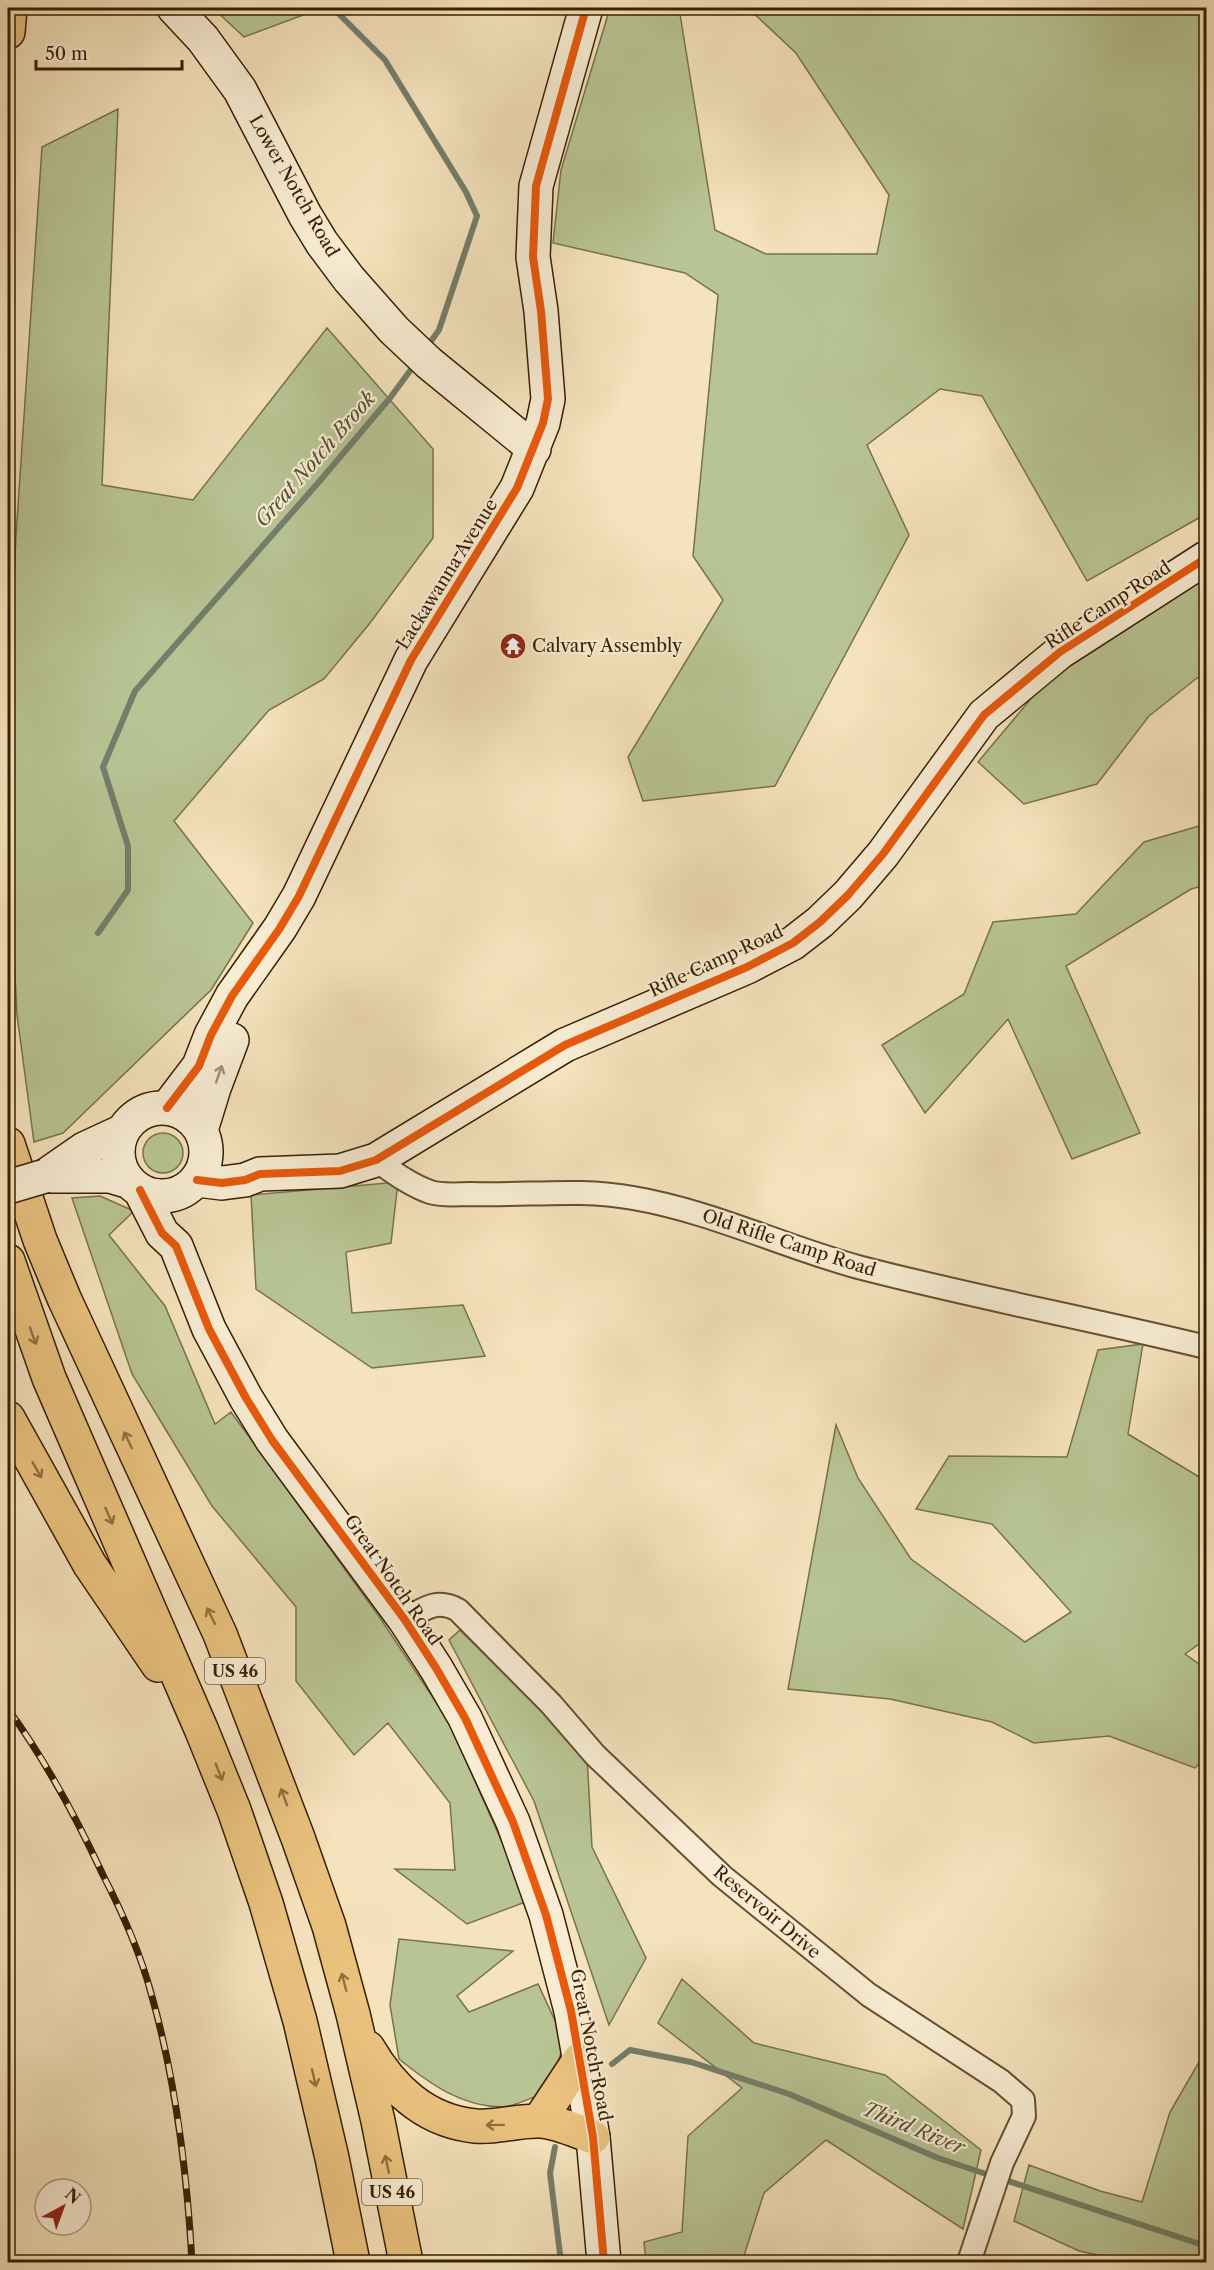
<svg xmlns="http://www.w3.org/2000/svg" width="1214" height="2270" viewBox="0 0 1214 2270" font-family="'Libre Caslon Text',serif">
<style>
.green{fill:#b8c494;stroke:#78724a;stroke-width:1.5}
.lines{fill:none;stroke-linecap:round;stroke-linejoin:round}
.stream{stroke:#747e6b;stroke-width:6}
.street-casing{stroke:#66502f;stroke-width:26}
.secondary-casing{stroke:#371f00;stroke-width:36}
.highway-casing{stroke:#371f00;stroke-width:36}
.street{stroke:#f8edd4;stroke-width:22}
.secondary{stroke:#f8edd4;stroke-width:33}
.highway{stroke:#eac27e;stroke-width:33}
.rail-casing{stroke:#371f00;stroke-width:7}
.rail{stroke:#f8edd4;stroke-width:4.5;stroke-dasharray:14;stroke-linecap:butt}
.secondary-bridge-casing{stroke:#371f00;stroke-width:36;stroke-linecap:butt}
.secondary-bridge{stroke:#f8edd4;stroke-width:33}
.cycleway-casing{stroke:#f8edd4;stroke-width:11}
.cycleway{stroke:#e8590c;stroke-width:8}
.oneway{stroke:#a19075}
.oneway2{stroke:#90703f}
.labels{text-anchor:middle;stroke-width:4.5;stroke-linejoin:round;paint-order:stroke}
.shield{fill:#f8edd4;stroke:#715d40;stroke-width:1.5}
.shield-label{font-size:16px;font-weight:bold;fill:#371f00}
.street-label{font-size:18px;fill:#371f00;stroke:#f8edd4}
.poi-label{font-size:18px;fill:#371f00;stroke:#f8edd4;text-anchor:start}
.water-label{font-size:20px;font-style:italic;fill:#554f35;stroke:#f8edd4}
</style>
<rect width="100%" height="100%" fill="#f5e3bd"/>
<filter id="stains"><feTurbulence type="fractalNoise" baseFrequency=".00333" numOctaves="4"/><feColorMatrix values="0 0 0 0 .2 0 0 0 0 .09 0 0 0 0 .02 0 0 0 .5 -.17"/></filter>
<radialGradient id="worn" r=".72"><stop offset=".6" stop-color="#630" stop-opacity="0"/><stop offset="1" stop-color="#630" stop-opacity=".3"/></radialGradient>
<!-- green -->
<path class="green" d="M213,8h109l-78,29z
M610,8h69l36,222 51,24h111l12,-59 -93,-142 -48,-45h458v506l-119,67 -105,-185 -42,-7 -73,56 42,90 -134,251 -132,15 -15,-44 95,-157 -30,-44 25,-261 -33,-22 -132,-30 8,-73z
M118,109l-16,376 91,15 134,-172 106,121v89l-63,85 -46,56 -55,31 -95,111 79,102 -42,67 -148,143 -29,9 -17,-127 -9,-179v-112l8,-188 26,-389z
M1206,575v96l-57,45 -52,68 -73,20 -46,-42 72,-86z
M1206,824v61l-15,4 -125,77 74,167 -68,26 -64,-140 -83,94 -43,-68 82,-51 29,-72 83,-8 68,-72z
M143 1153a20 20 0 1 1 40 0a20 20 0 1 1-40 0Z
M398,1182l-7,61 -45,9 6,61 111,-8 22,51 -113,12 -116,-79 -5,-94z
M100,1196l34,15 -25,24 56,71 50,118 16,-12 147,203 70,105 80,181 -61,23 -72,-55 60,1 -5,-67 -62,-80 -34,32 -58,-74v-74l-84,-101 -80,-132 -60,-176z
M1143,1344l-15,90 78,47v158l-21,15 21,15v88l-11,11 -86,-32 -75,7 -42,-21 -102,-23 -102,-10 48,-264 22,53 53,81 114,83 46,-30 -79,-88 -76,-15 33,-53 118,1 31,-107z
M460,1630l127,126 5,91 54,111 -37,67 -75,-224 -85,-161z
M399,1939l114,12 -56,45 12,16 69,-28 27,58 -18,50c-13,4 -30,14 -44,15 -41,0 -73,-23 -104,-48l-9,-54z
M682,1979l72,64 131,32 96,75 -18,79 -137,-89 -62,53 -22,69h-96l-2,-20 38,-10 6,-96 54,-48 -84,-65z
M1206,2050v212h-77l-50,-11 -65,-30 15,-56 71,26 42,11 28,-90z"/>
<g class="lines">
<!-- stream -->
<path class="stream" d="M333,8l52,52 81,132 11,24 -38,114 -13,18
M98,933l30,-43v-44l-25,-79 32,-76 183,-208 72,-85 25,-34
M612,2064l18,-14 61,12 98,32 149,64 54,18
M555,2147l-5,26 11,89
M1002,2179l204,67"/>
<defs>
<path id="street" d="M376,1160c17,12 34,25 54,32 12,4 28,2 41,2 54,2 108,-6 162,4 77,13 149,48 225,69 115,30 233,52 348,80
M405,1620c18,-11 32,-22 53,-10l93,94 44,51 127,121 147,119 132,86 22,19 1,16 -22,47 -33,99"/>
<path id="secondary" d="M174,8l29,31 37,51 65,125 17,28 27,36 45,51 35,33 105,86
M118 1152a44 44 0 1 1 88 0a44 44 0 1 1-88 0Z
M167,1108l32,-42 12,-31 21,-39 48,-68 19,-32 112,-236 106,-172 26,-65 5,-24 -7,-88 -8,-54 3,-71 50,-178
M201,1130l13,-42 18,-48
M45,1176l39,-27 39,-18
M45,1176h65l20,6
M197,1180l25,3 23,-3 15,-6 80,-3 36,-11 189,-115 182,-78 46,-24 27,-21 28,-27 35,-41 101,-139 76,-63 146,-94
M140,1190l22,43 14,13 33,83 37,69 26,42 133,180 31,48 29,50 48,104 33,93 25,96 22,126 11,125"/>
<path id="highway" d="M8,32l2,-24
M8,1144l32,96 24,58 156,336 78,204 31,88 24,88 25,107 28,141
M8,1261l41,117 153,353 32,79 32,93 34,118 32,137 21,104
M8,1418l82,147 68,100
M368,2048c24,41 57,73 107,78 22,2 43,-6 65,-5 18,1 36,10 53,16
M539,2121l41,-62"/>
</defs>
<!-- street casing -->
<use href="#street" class="street-casing"/>
<!-- secondary casing -->
<use href="#secondary" class="secondary-casing"/>
<!-- highway casing -->
<use href="#highway" class="highway-casing"/>
<!-- street -->
<use href="#street" class="street"/>
<!-- secondary -->
<use href="#secondary" class="secondary"/>
<!-- highway -->
<use href="#highway" class="highway"/>
<defs>
<path id="rail" d="M8,1709c38,52 68,108 95,166 19,37 37,77 48,118 25,88 36,179 41,269"/>
</defs>
<!-- rail casing -->
<use href="#rail" class="rail-casing"/>
<!-- rail -->
<use href="#rail" class="rail"/>
<defs>
<path id="secondary-bridge" d="M8,1187l37,-11"/>
</defs>
<!-- secondary-bridge casing -->
<use href="#secondary-bridge" class="secondary-bridge-casing"/>
<!-- secondary-bridge -->
<use href="#secondary-bridge" class="secondary-bridge"/>
<defs>
<path id="cycleway" d="M167,1108l32,-42 12,-31 21,-39 48,-68 19,-32 112,-236 106,-172 26,-65 5,-24 -7,-88 -8,-54 3,-71 50,-178
M197,1180l25,3 23,-3 15,-6 80,-3 36,-11 189,-115 182,-78 46,-24 27,-21 28,-27 35,-41 101,-139 76,-63 146,-94
M140,1190l22,43 14,13 33,83 37,69 26,42 133,180 31,48 29,50 48,104 33,93 25,96 22,126 11,125"/>
</defs>
<!-- cycleway casing -->
<use href="#cycleway" class="cycleway-casing"/>
<!-- cycleway -->
<use href="#cycleway" class="cycleway"/>
</g>
<!-- one-way arrows -->
<defs><path id="oneway-shaft" d="M-6 0H5M1.5-3L5.5 0L1.5 3" fill="none" stroke-width="1.6" stroke-linecap="round" stroke-linejoin="round" transform="scale(1.5)"/></defs>
<use class="oneway" href="#oneway-shaft" transform="translate(219 1074) rotate(-71)"/>
<g class="oneway2">
<use href="#oneway-shaft" transform="translate(33 1336) rotate(70)"/>
<use href="#oneway-shaft" transform="translate(128 1440) rotate(-115)"/>
<use href="#oneway-shaft" transform="translate(37 1470) rotate(60)"/>
<use href="#oneway-shaft" transform="translate(109 1516) rotate(66)"/>
<use href="#oneway-shaft" transform="translate(211 1616) rotate(-116)"/>
<use href="#oneway-shaft" transform="translate(219 1772) rotate(68)"/>
<use href="#oneway-shaft" transform="translate(284 1797) rotate(-110)"/>
<use href="#oneway-shaft" transform="translate(344 1982) rotate(-105)"/>
<use href="#oneway-shaft" transform="translate(314 2078) rotate(77)"/>
<use href="#oneway-shaft" transform="translate(495 2125) rotate(179)"/>
<use href="#oneway-shaft" transform="translate(387 2164) rotate(-102)"/>
</g>
<!-- icons -->
<defs>
<symbol id="temple-disc" viewBox="-11 -11 22 22"><circle r="9.5" fill="#8f2418" stroke="#f8edd4"/><path d="M0-6L5-2H3V0L6.5 2.5H4V6H1.5V3h-3V6H-4V2.5H-6.5L-3 0V-2H-5Z" fill="#fff"/></symbol>
</defs>
<g fill-rule="evenodd">
<use href="#temple-disc" x="498" y="631" width="30" height="30"/>
</g>
<g class="labels">
<!-- shield labels -->
<g class="shield">
<rect x="205" y="1658" width="60" height="26" rx="4.5"/>
<rect x="362" y="2179" width="60" height="26" rx="4.5"/>
</g>
<g class="shield-label">
<text x="235" y="1677">US 46</text>
<text x="392" y="2198">US 46</text>
</g>
<!-- street labels -->
<g class="street-label">
<text transform="translate(294 186) rotate(60)" y="6">Lower Notch Road</text>
<text transform="translate(447 574) rotate(-58)" y="6">Lackawanna Avenue</text>
<text transform="translate(1108 605) rotate(-33)" y="6">Rifle Camp Road</text>
<text transform="translate(716 961) rotate(-25)" y="6">Rifle Camp Road</text>
<text transform="translate(789 1243) rotate(18)" y="6">Old Rifle Camp Road</text>
<text transform="translate(393 1580) rotate(55)" y="6">Great Notch Road</text>
<text transform="translate(767 1912) rotate(40)" y="6">Reservoir Drive</text>
<text transform="translate(591 2045) rotate(79)" y="6">Great Notch Road</text>
</g>
<!-- poi labels -->
<g class="poi-label">
<text x="532" y="652">Calvary Assembly</text>
</g>
<!-- water labels -->
<g class="water-label">
<text transform="translate(315 459) rotate(-49)" y="7">Great Notch Brook</text>
<text transform="translate(914 2128) rotate(22)" y="7">Third River</text>
</g>
</g>
<!-- margin -->
<rect width="1214" height="2270" fill="none" stroke="#f5e3bd" stroke-width="30"/>
<rect x="9" y="9" width="1196" height="2252" fill="none" stroke="#371f00" stroke-width="3"/>
<rect x="15" y="15" width="1184" height="2240" fill="none" stroke="#371f00" stroke-width="1.5"/>
<!-- north arrow -->
<g transform="translate(63 2207) rotate(41)"><circle r="28" fill="#f8edd4" stroke="#ab9b7f" stroke-width="1.5"/>
<path d="M0-4.5L10 22L0 15L-10 22Z" fill="#8f2418"/>
<text y="-9" font-size="16" font-weight="bold" text-anchor="middle" fill="#371f00">N</text>
</g>
<!-- scale -->
<path d="M36 60v9h146v-9" fill="none" stroke="#371f00" stroke-width="3"/>
<text x="45" y="60" font-size="18" fill="#371f00" stroke="#f8edd4" stroke-width="4.5" paint-order="stroke">50 m</text>
<rect width="100%" height="100%" filter="url(#stains)"/>
<rect width="100%" height="100%" fill="url(#worn)"/>
</svg>
